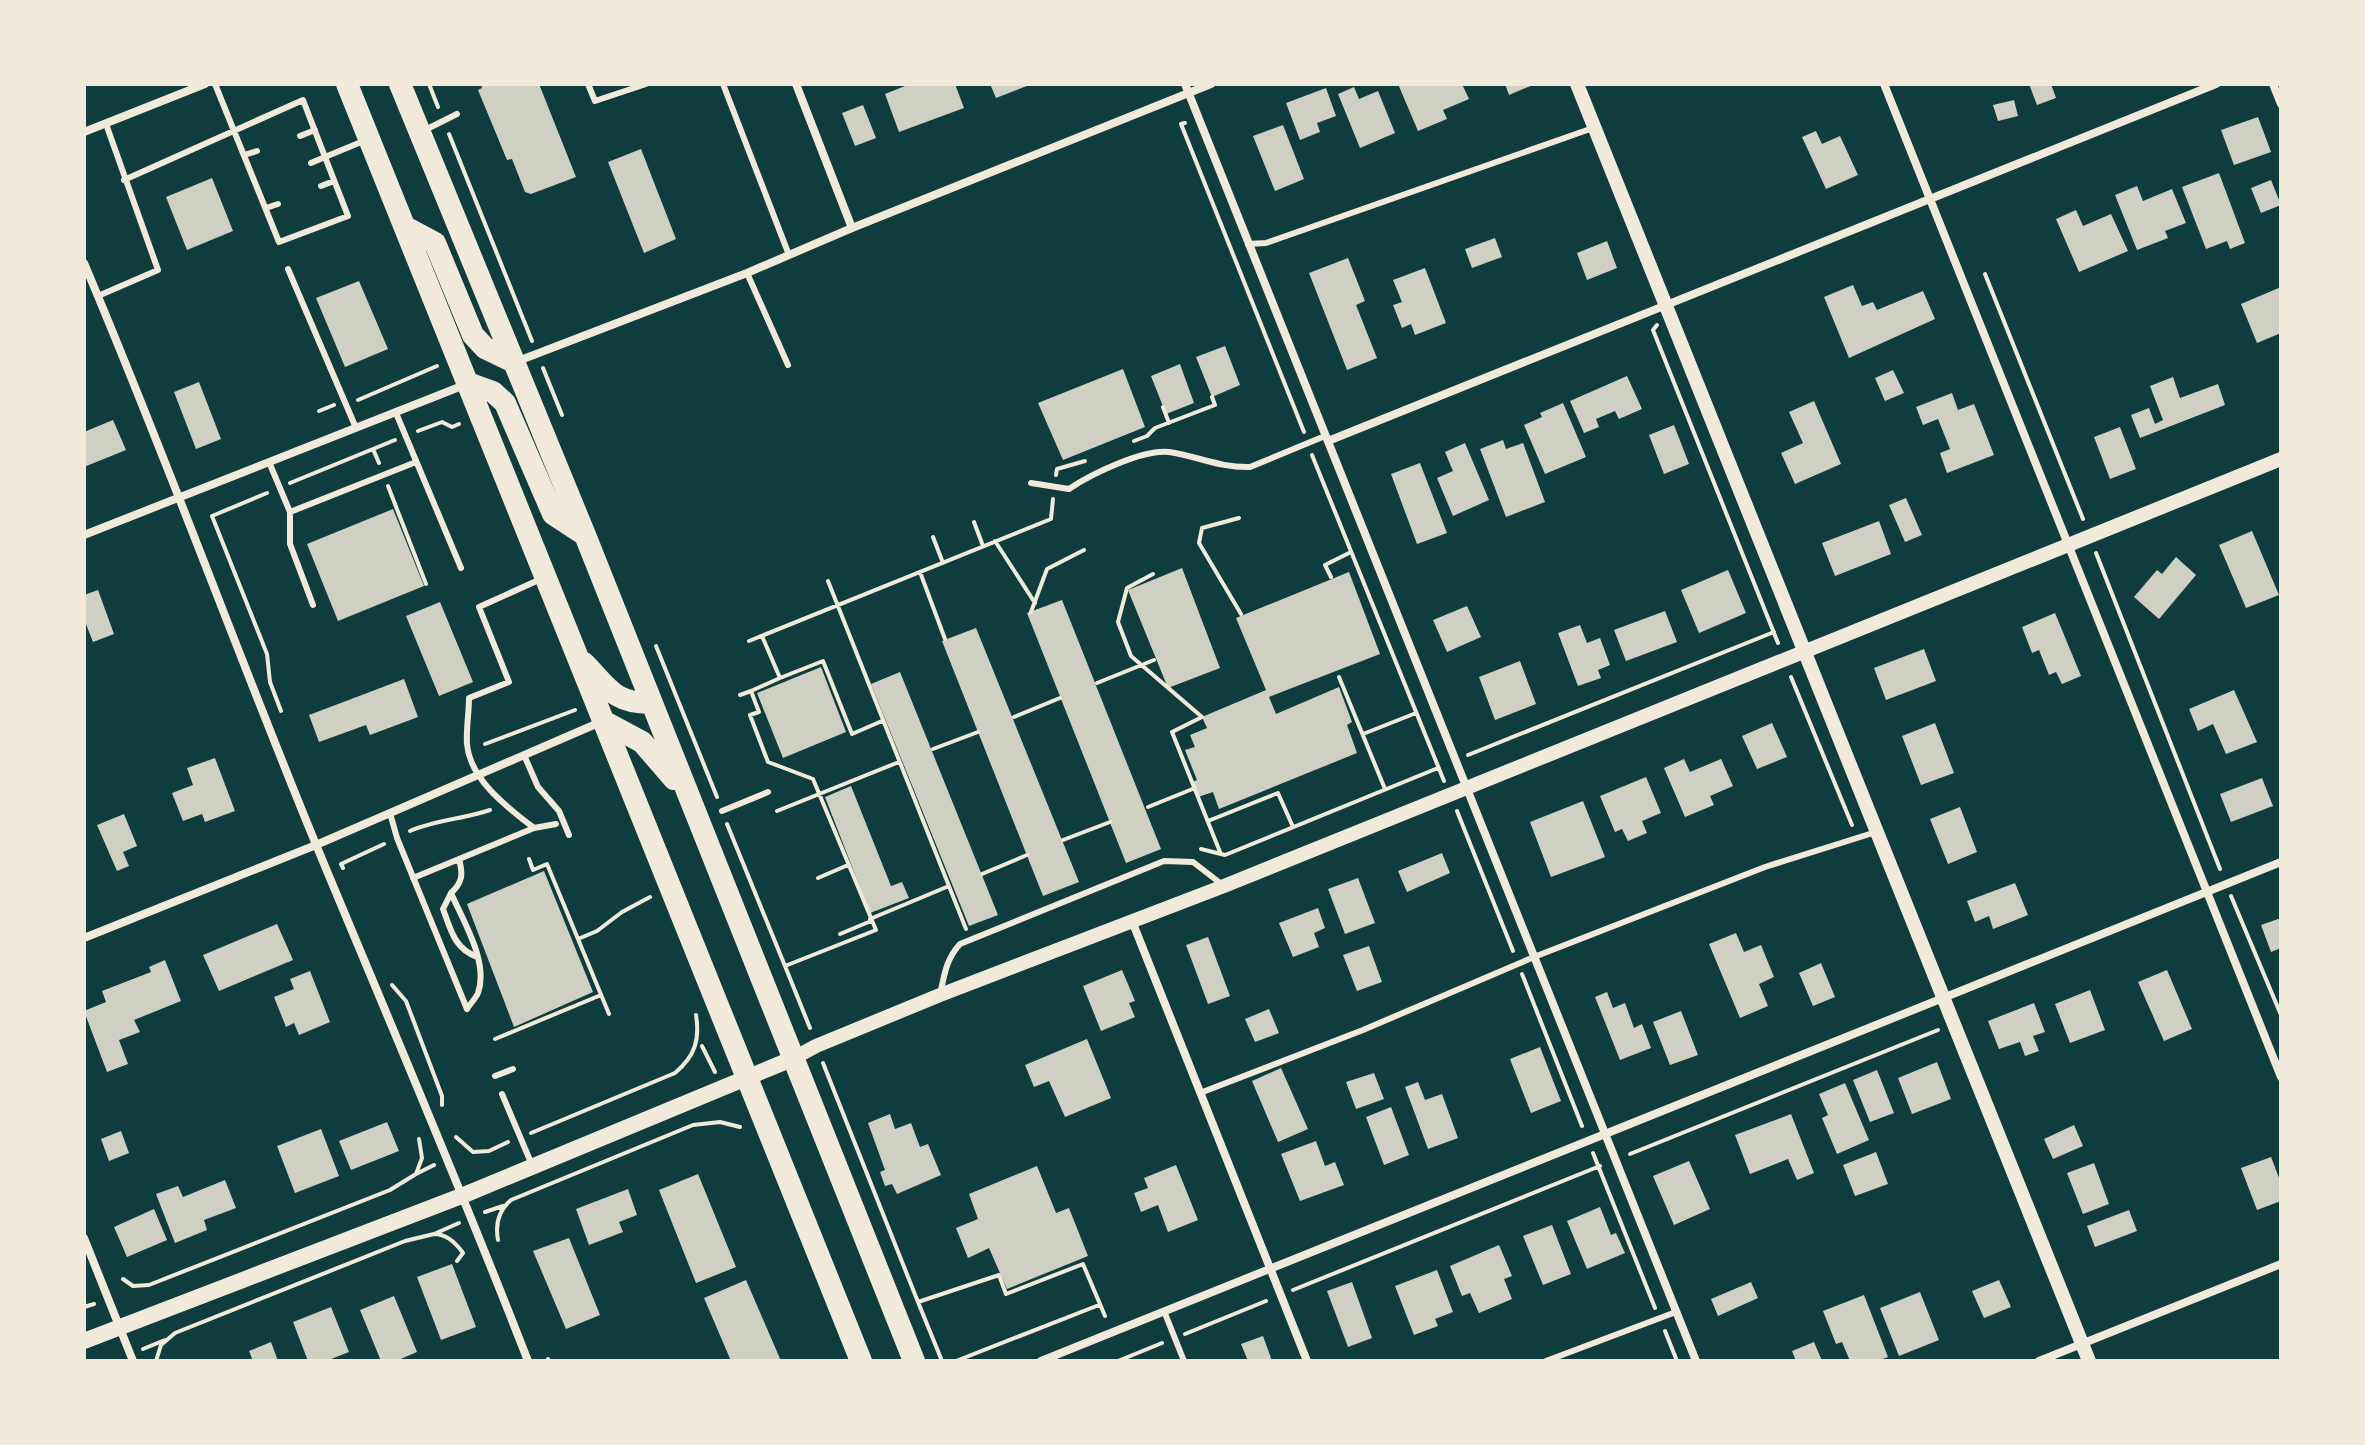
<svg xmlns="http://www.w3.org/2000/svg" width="2365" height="1445" viewBox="0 0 2365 1445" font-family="'Titillium Web',sans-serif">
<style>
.building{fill:#cfcfc3}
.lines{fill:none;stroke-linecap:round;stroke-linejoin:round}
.path{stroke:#f1e9da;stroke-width:4}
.service{stroke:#f1e9da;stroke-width:6}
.minor{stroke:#f1e9da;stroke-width:8}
.tertiary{stroke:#f1e9da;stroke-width:14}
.secondary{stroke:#f1e9da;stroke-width:16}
.trunk{stroke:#f1e9da;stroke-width:22}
</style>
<rect width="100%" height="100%" fill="#0f3d3e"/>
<!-- building -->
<path class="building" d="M481,84h58l37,93 -45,17 -6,-2 -13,-33 -5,1 -29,-70 4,-2z
M910,84h45l9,24 -65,24 -14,-38z
M990,84h42l-36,14z
M1398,84h64l7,15 -26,11 4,9 -29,12z
M1505,84h30l-26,11z
M2029,84h22l5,14 -19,7z
M1354,87l5,12 19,-8 17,42 -35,15 -22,-54z
M1326,88l10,28 -19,7 3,9 -20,8 -14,-37z
M2014,100l4,16 -20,5 -5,-16z
M863,105l13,33 -21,8 -13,-33z
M2258,117l13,35 -37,13 -13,-35z
M1283,125l21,54 -29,12 -22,-55z
M1816,131l6,13 18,-8 18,39 -32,14 -24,-52z
M641,149l35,90 -32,14 -36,-91z
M2219,173l26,70 -15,6 -3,-8 -21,8 -24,-62z
M212,178l21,53 -46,19 -21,-53z
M2271,180l10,25 -20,8 -10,-25z
M2137,186l6,15 29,-12 14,34 -21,8 3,7 -31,12 -22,-55z
M2076,210l7,16 28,-12 17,37 -49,21 -23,-53z
M1495,238l7,19 -30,11 -7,-19z
M1607,241l10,27 -30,12 -10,-27z
M1348,258l17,43 -9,4 21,53 -30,12 -38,-97z
M1425,268l21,55 -31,12 -4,-11 -9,4 -9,-23 9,-3 -9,-22z
M359,281l29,68 -43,18 -29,-69z
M1853,285l9,21 11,-4 4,8 46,-19 12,28 -86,39 -25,-61z
M2281,287v46l-24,10 -16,-39z
M1225,346l15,39 -28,12 -16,-40z
M1180,364l14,39 -28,11 -15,-38z
M1123,369l22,58 -82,33 -25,-57z
M1893,370l11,23 -19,8 -10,-23z
M1627,376l15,33 -23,10 -4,-8 -19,8 3,8 -15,6 -14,-32z
M2173,377l7,21 38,-14 7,21 -85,33 -9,-23 18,-7 6,16 8,-4 -13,-34z
M199,382l22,57 -25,10 -22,-57z
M1952,393l6,17 16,-6 20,51 -47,18 -7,-20 10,-4 -12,-30 -15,6 -7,-18z
M1814,401l27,63 -46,20 -14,-31 22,-10 -14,-31z
M1563,403l23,54 -41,17 -21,-49 18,-8 -2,-4z
M113,420l13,30 -42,17v-35z
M1674,425l15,39 -25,10 -15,-39z
M2120,427l16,42 -26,10 -16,-42z
M1503,440l3,9 17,-6 22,59 -39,15 -26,-68z
M1465,443l24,57 -36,16 -16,-38 16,-7 -8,-19z
M1420,463l27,70 -30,11 -26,-70z
M1906,498l16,37 -17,7 -16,-37z
M393,509l31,77 -86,35 -31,-77z
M1879,521l12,33 -56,22 -13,-33z
M2252,531l27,64 -33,13 -27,-63z
M2176,557l20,18 -37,44 -25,-22 23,-27 5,4z
M1182,568l38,100 -52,20 -40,-98z
M1728,570l18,43 -47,20 -18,-43z
M1349,572l31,82 -111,43 7,17 63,-27 13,35 -5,3 10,28 -138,56 -6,-17 -15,5 -6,-15 5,-2 -12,-30 10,-3 -5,-12 17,-7 -5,-11 64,-27 -30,-72z
M98,590l16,44 -21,8 -9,-23v-24z
M1062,600l99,249 -35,14 -99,-250z
M440,602l33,80 -34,14 -33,-80z
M1467,606l14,31 -34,15 -14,-32z
M1665,611l12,31 -51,19 -12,-31z
M2055,613l26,63 -19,8 -6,-12 -7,3 -10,-25 -7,3 -10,-26z
M1580,625l7,18 13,-5 10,27 -12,5 3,8 -23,8 -20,-53z
M976,628l103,254 -36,14 -101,-255z
M1924,649l12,32 -50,19 -12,-32z
M1520,661l16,43 -41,16 -16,-43z
M821,667l25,65 -63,26 -26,-65z
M900,672l98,243 -29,11 -98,-242z
M404,679l14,38 -48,18 -4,-10 -47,17 -10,-27z
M2234,690l23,52 -31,12 -13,-30 -15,7 -9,-22z
M1772,723l15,34 -30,12 -15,-33z
M1935,723l19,50 -33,12 -19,-49z
M215,758l20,53 -30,11 -3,-8 -19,7 -11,-28 21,-8 -6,-17z
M1684,759l6,13 31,-13 12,27 -23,10 4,9 -29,12 -21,-49z
M1646,777l15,36 -19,8 5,12 -19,8 -6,-12 -7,3 -15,-36z
M2262,778l11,28 -42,16 -11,-28z
M851,786l40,100 11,-4 7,16 -39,15 -45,-116z
M1583,801l22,56 -54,20 -21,-55z
M1960,807l17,45 -29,12 -18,-45z
M124,814l13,32 -14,6 6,14 -12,5 -20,-46z
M1442,853l8,20 -43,19 -9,-21z
M544,871l49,121 -79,35 -47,-123z
M1358,878l17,45 -30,11 -17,-45z
M2015,883l13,32 -35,14 -4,-13 -14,6 -8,-21z
M1318,908l7,20 -11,5 5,14 -26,10 -14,-34z
M2281,918v30l-10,4 -10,-27z
M277,924l16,36 -74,31 -16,-36z
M1736,933l8,19 17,-7 13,32 -15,7 9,22 -28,12 -31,-74z
M1208,937l22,59 -22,8 -22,-59z
M1369,946l13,36 -25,9 -14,-36z
M165,960l16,41 -47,19 6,12 -21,8 9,24 -21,8 -23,-61 22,-9 -4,-11 49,-19 -2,-5z
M1821,963l14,34 -22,9 -14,-33z
M1122,970l13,31 -6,2 6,14 -34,14 -18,-45z
M2167,970l25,59 -28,12 -26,-59z
M310,971l20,51 -31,13 -5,-12 -8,4 -12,-30 20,-8 -4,-10z
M2090,990l15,40 -35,13 -15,-39z
M1607,992l6,16 12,-5 9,25 8,-4 9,24 -31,12 -25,-63z
M2034,1003l11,29 -12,4 6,15 -14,5 -5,-14 -21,7 -11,-28z
M1269,1009l10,24 -24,9 -10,-23z
M1681,1011l17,44 -28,10 -17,-43z
M1087,1039l24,59 -46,19 -16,-36 -15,6 -9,-22z
M1540,1047l21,54 -30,12 -21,-54z
M1937,1062l14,37 -39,15 -14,-36z
M1281,1068l27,61 -30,13 -26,-61z
M1877,1070l17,43 -24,9 -17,-42z
M1374,1073l10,26 -28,10 -10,-27z
M1418,1082l7,18 17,-6 16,44 -30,11 -23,-62z
M1845,1083l24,57 -32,14 -15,-36 6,-3 -9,-21z
M1391,1107l18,48 -25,10 -18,-48z
M890,1114l5,15 16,-6 9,24 8,-3 13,31 -44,19 -5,-10 -7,2 -5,-14 5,-2 -17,-47z
M1791,1114l23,59 -17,7 -9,-21 -38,15 -15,-39z
M387,1122l12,29 -48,19 -12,-29z
M2074,1125l9,21 -30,13 -9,-20z
M321,1129l18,47 -44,17 -18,-47z
M121,1131l8,22 -20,8 -8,-22z
M1316,1141l9,25 10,-4 9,23 -44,16 -19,-47z
M1876,1152l12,32 -33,12 -12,-31z
M2271,1157l10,26v18l-24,9 -16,-42z
M1689,1161l21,48 -36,16 -21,-49z
M2094,1163l15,41 -26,10 -16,-41z
M1176,1165l22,55 -30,12 -10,-27 -17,7 -7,-19 14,-5 -4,-10z
M1037,1166l19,47 13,-5 19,48 -81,33 -18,-41 -21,10 -12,-30 22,-9 -9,-25z
M698,1174l38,93 -40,16 -37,-93z
M225,1180l11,28 -32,12 3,10 -32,13 -19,-49 22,-8 5,11z
M628,1189l9,26 -18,7 4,10 -34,13 -13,-36z
M1600,1207l11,28 5,-2 9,20 -38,16 -20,-48z
M154,1209l13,31 -40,17 -13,-30z
M2129,1210l8,21 -42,16 -8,-21z
M1552,1225l19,49 -28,11 -20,-49z
M569,1238l31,77 -34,14 -33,-78z
M1499,1245l13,31 -8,3 8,20 -33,14 -9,-20 -8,3 -12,-30z
M452,1264l24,63 -35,13 -24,-63z
M1437,1270l16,42 -18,7 3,7 -24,9 -19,-49z
M746,1280l35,81h-50l-27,-63z
M1999,1280l12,27 -27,11 -12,-27z
M1352,1282l20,56 -24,9 -21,-56z
M1751,1282l7,16 -40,18 -7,-17z
M1920,1292l19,48 -40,16 -19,-48z
M1864,1295l24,62 -11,4h-27l-8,-19 -6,2 -13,-33z
M394,1296l23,56 -21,9h-15l-21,-51z
M331,1307l18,45 -23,9h-18l-15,-39z
M1263,1336l9,25h-24l-7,-17z
M271,1342l7,19h-25l-4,-10z
M1814,1342l8,19h-26l-4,-10z"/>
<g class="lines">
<!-- path -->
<path class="path" d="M429,84l9,23
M1185,123l-4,1 123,308
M449,134l83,207
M1985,274l98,245
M1657,325l-4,5 125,313
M543,368l19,47
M358,400l79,-34
M1163,407l6,16
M319,411l15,-6
M418,431l24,-9 10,5 7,-3
M1134,441l13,-5 8,-8 60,-23 -3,-8
M1312,455l132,326
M379,463l-6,-14 22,-9
M1056,475l1,-6 28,-8
M290,483l83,-34
M388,486l38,98
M267,493l-55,23 55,138 3,28 11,29
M1239,518l-37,10 -3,15 42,71
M974,522l9,24
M933,537l10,26
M995,541l40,62
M2096,553l124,316
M920,572l25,67
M1153,574l-26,14 -9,34 13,34 71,61 -30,15 48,120
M1331,577l-6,-12 26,-13
M828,581l138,348
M1031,612l16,-43 37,-19
M749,641l302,-122 2,-20
M656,646l61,151
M1339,677l46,112
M1791,677l61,148
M780,678l43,-17 29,73 30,-13
M1097,683l57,-23
M751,691l29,-13 -18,-42
M740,695l11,-4 8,21 -9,3 18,47 45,17 63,151 -91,36 25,62
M1014,717l46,-19
M1363,734l53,-21
M485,744l90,-34
M933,749l45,-17
M1468,755l306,-123
M1148,807l47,-19
M777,811l122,-49
M1457,811l56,140
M1208,821l70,-28 15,34
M727,824l58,142
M410,831c25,-11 54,-12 80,-21
M1063,840l47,-18
M1201,849l24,6 213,-87
M529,859l4,11 14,-6 31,75
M343,868l-2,-4 43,-20
M982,874l45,-19
M818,878l30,-13
M2231,896l50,119
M870,919l79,-33
M840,934l31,-13
M1522,974l60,152
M392,985l14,16 36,95v9
M609,1014l-31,-75 19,-8 25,-19 28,-15
M495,1039l106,-44
M702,1046l13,26
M823,1063l95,239
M531,1133l144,-60c20,-17 25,-33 21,-58
M456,1137l17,15 16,-1 19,-9
M419,1139l3,19 -6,16 18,-9
M1593,1153l62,155
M1630,1154l308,-124
M485,1212l18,-6
M498,1240c-3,-16 0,-29 13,-40l182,-75 27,-3 20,5
M457,1261l6,-8c-7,-10 -17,-19 -29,-19l25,-11
M123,1279l10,7 16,-1 241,-95 26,-16
M1293,1290l307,-124
M84,1297v-1
M84,1307l10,-3
M1665,1331l12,30
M1185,1334l81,-33
M143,1349l22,-9
M548,1359l1,2
M156,1361l5,-16 14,-12 230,-92 29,-7
M942,1361l-24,-59 81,-27 7,19 77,-30 22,52
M956,1361l143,-56
M1118,1361l44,-18"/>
<!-- service -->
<path class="service" d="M215,84l64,158 69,-26 -23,-59 41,-17
M588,84l7,17 51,-17
M723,84l66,171
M423,131l34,-17
M300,136l15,-6
M244,155l13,-4
M124,180l179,-80 22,57 -14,6
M321,186l13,-5
M266,208l12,-4
M1248,244l18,-1 327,-115
M288,269l68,159
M747,273l41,92
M98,296l60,-26 -52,-146
M396,413l65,155
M269,462l21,50v32l23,61
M1031,483l38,6c22,-15 74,-40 100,-37 28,4 51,16 81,15l75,-31
M290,512l126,-50
M524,755l14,32 21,24 10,24
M722,811l46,-19
M390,813l7,25 70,171
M534,828c-26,-20 -64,-48 -67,-84 -1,-15 2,-31 2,-46l40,-16 -30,-75 62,-28
M459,859c4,15 4,23 -8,34 12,28 38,69 27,100 -2,5 -8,11 -11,16
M413,878l121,-50 22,-4
M451,893l-8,16c8,21 11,39 34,48
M940,995c4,-19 6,-36 20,-51l204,-83 29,1 31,24
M495,1076l18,-7
M1200,1093l163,-63 171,-73 231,-90 111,-35
M502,1094l30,71
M1164,1311l20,50
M1546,1361l130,-49"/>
<!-- minor -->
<path class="minor" d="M796,84l56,144
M1185,84l511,1277
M1884,84l397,993
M2273,84l8,20
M84,132l121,-48
M84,263c82,193 153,390 233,584 71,171 144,341 211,514
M518,361l229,-88 105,-45 359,-144
M1328,441l888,-357
M84,535l383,-151
M1132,921l175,440
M84,938l232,-93 287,-124
M84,1238l49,123
M1041,1361l1240,-499
M2039,1361l242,-97"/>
<!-- tertiary -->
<path class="tertiary" d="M1577,84l512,1277
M792,1059l24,-13 124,-51 284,-109 1057,-427"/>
<!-- secondary -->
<path class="secondary" d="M84,1341l380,-146 328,-136"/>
<!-- trunk -->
<path class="trunk" d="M347,84l514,1277
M400,84l185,451 329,826
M405,227l30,16 38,92 12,13 29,14
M468,383l25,9 12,11 48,111 32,21
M584,663c24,24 29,40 66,40
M603,721l39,21 32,37"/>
</g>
<!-- border -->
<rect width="2365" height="1445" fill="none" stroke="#f1e9da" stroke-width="172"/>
</svg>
